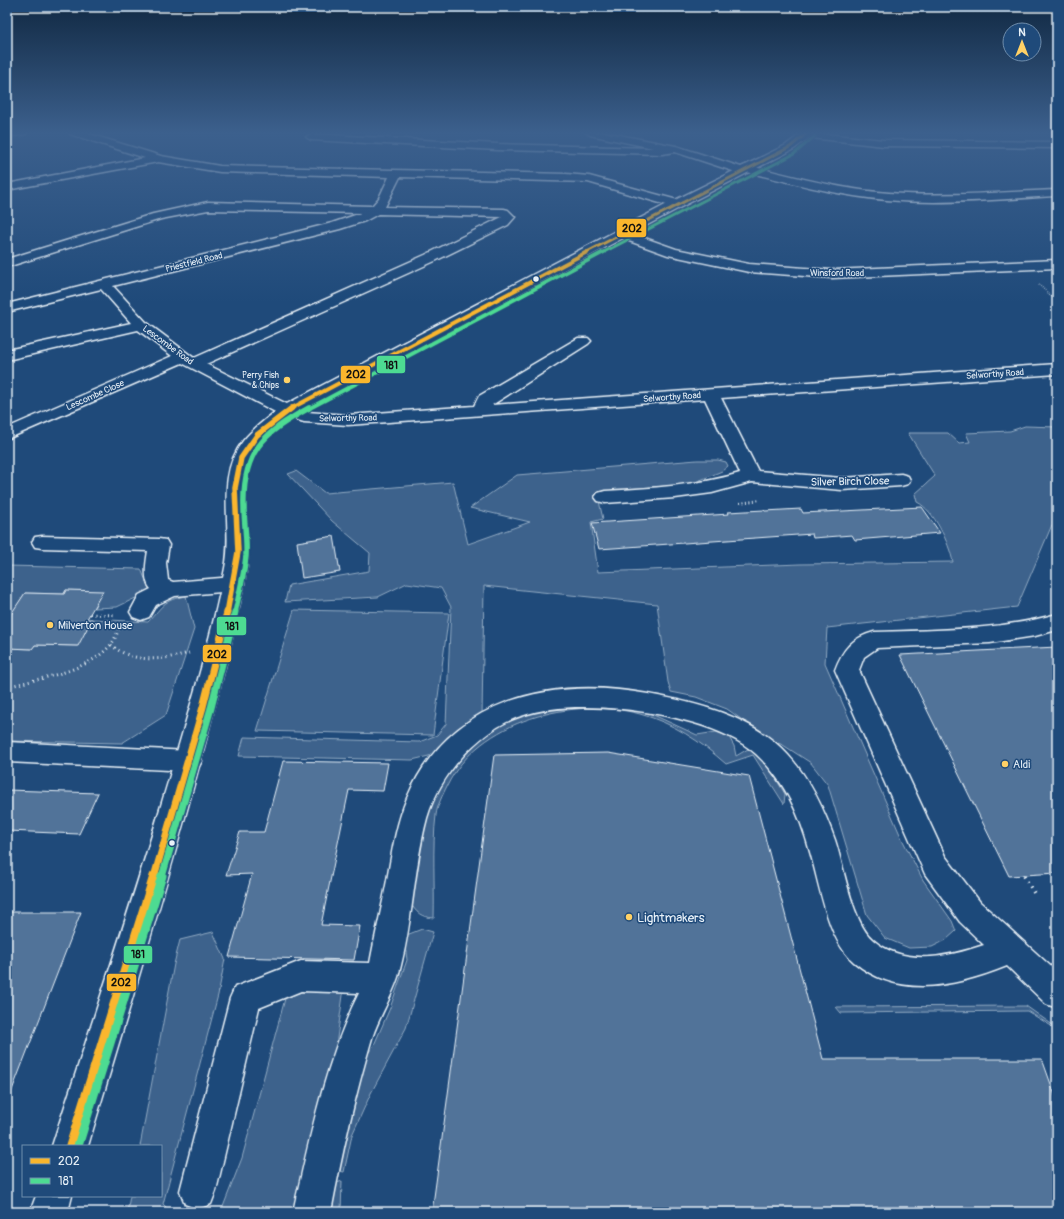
<svg xmlns="http://www.w3.org/2000/svg" width="1064" height="1219" viewBox="0 0 1064 1219" font-family="Pangolin,sans-serif">
<style>
.green{fill:#3c628c;stroke:#92aac2}
.building{fill:#517399;stroke:#e8f1f8}
.lines{fill:none;stroke-linecap:round;stroke-linejoin:round}
.minor-casing{stroke:#e8f1f8;stroke-width:3}
.major-casing{stroke:#e8f1f8;stroke-width:3}
.path-far3{stroke:#e8f1f8;stroke-width:1.5;stroke-dasharray:0.5 1.5;stroke-linecap:butt}
.path-far2{stroke:#e8f1f8;stroke-width:2;stroke-dasharray:1 2.5;stroke-linecap:butt}
.path-far1{stroke:#e8f1f8;stroke-width:3;stroke-dasharray:1 3.5;stroke-linecap:butt}
.path{stroke:#e8f1f8;stroke-width:3.5;stroke-dasharray:1.5 4.5;stroke-linecap:butt}
.minor{fill:#1f4a7a;fill-rule:evenodd}
.major{fill:#1f4a7a;fill-rule:evenodd}
.bus-1-far4-casing{stroke:#1f4a7a;stroke-width:4.5}
.bus-1-far3-casing{stroke:#1f4a7a;stroke-width:6}
.bus-1-far2-casing{stroke:#1f4a7a;stroke-width:8}
.bus-1-far1-casing{stroke:#1f4a7a;stroke-width:10}
.bus-1-casing{stroke:#1f4a7a;stroke-width:12}
.bus-2-far4-casing{stroke:#1f4a7a;stroke-width:4.5}
.bus-2-far3-casing{stroke:#1f4a7a;stroke-width:6}
.bus-2-far2-casing{stroke:#1f4a7a;stroke-width:8}
.bus-2-far1-casing{stroke:#1f4a7a;stroke-width:10}
.bus-2-casing{stroke:#1f4a7a;stroke-width:12}
.bus-1-far4{stroke:#fab62d;stroke-width:3}
.bus-1-far3{stroke:#fab62d;stroke-width:4}
.bus-1-far2{stroke:#fab62d;stroke-width:5.5}
.bus-1-far1{stroke:#fab62d;stroke-width:7}
.bus-1{stroke:#fab62d;stroke-width:9}
.bus-2-far4{stroke:#4ddb92;stroke-width:3}
.bus-2-far3{stroke:#4ddb92;stroke-width:4}
.bus-2-far2{stroke:#4ddb92;stroke-width:5.5}
.bus-2-far1{stroke:#4ddb92;stroke-width:7}
.bus-2{stroke:#4ddb92;stroke-width:9}
.bus-dot{fill:#e8f1f8;stroke:#1f4a7a;stroke-width:1.5}
.poi-dot{fill:#ffd166;stroke:#1f4a7a;stroke-width:1.5}
.labels{text-anchor:middle;stroke-width:3;stroke-linejoin:round;paint-order:stroke}
.far-street-label{font-size:9px;fill:#e8f1f8;stroke:#1f4a7a}
.far-poi-label{font-size:9px;fill:#e8f1f8;stroke:#1f4a7a;text-anchor:end}
.street-label{font-size:11px;fill:#e8f1f8;stroke:#1f4a7a}
.poi-label{font-size:11px;fill:#e8f1f8;stroke:#1f4a7a;text-anchor:start}
.near-poi-label{font-size:13px;fill:#e8f1f8;stroke:#1f4a7a;text-anchor:start}
.line-badge{stroke:#1f4a7a;stroke-width:1.5}
.pale-badge-label{font-size:11px;text-anchor:middle;font-weight:bold;fill:#111}
</style>
<rect width="100%" height="100%" fill="#1f4a7a"/>
<filter id="ink" filterUnits="userSpaceOnUse"><feTurbulence type="fractalNoise" baseFrequency=".025" numOctaves="2"/><feDisplacementMap in="SourceGraphic" scale="8" xChannelSelector="R" yChannelSelector="G"/><feConvolveMatrix kernelMatrix="1 2 1 2 8 2 1 2 1" color-interpolation-filters="sRGB"/></filter>
<g filter="url(#ink)">
<!-- green -->
<path class="green" d="M1025,426l32,1v86l-40,94 -190,21 -2,35 77,176 21,41 29,41 4,10 -10,9 -14,7 -23,1 -24,-10 -18,-23 -39,-130 -17,-22 -28,-18 -13,-5 -43,-31 -31,-12 -25,-5 -3,-10 -11,-78 -173,-18 -2,131 -45,37 -25,6 -173,-4 5,-19 175,5 18,-7 9,-11 5,-117 -10,-19 -34,-5 -29,14 -93,5 4,-17 80,-14 1,-18 -38,-32 -44,-47 8,-3 29,22 128,-11 15,62 62,-22 -60,-14 47,-33 180,-15h21l8,2 2,4 -6,5 -29,12 -3,3 -15,-1 -78,7 6,27 -12,3 7,50 202,-8 153,-2c-4,-19 -19,-52 -36,-60l-2,-8 20,-18 -27,-43h40l11,10 11,-1 -4,-9 44,-2z
M7,566l134,3 9,22 -33,16 -23,1 8,-16 -36,-2 -2,4 -39,-1 -16,25 -2,12z
M186,596l8,33 -28,86 -44,28 -115,-2v-93l25,1 3,-4 42,1 15,-27 56,3c15,-16 15,-22 38,-26z
M294,610l155,3 -16,122 -176,-4z
M573,703l74,9 50,23 19,-3 13,5 5,9 2,10 12,-7h10l27,45 -1,10 -31,-49 -27,9c-26,-23 -53,-41 -86,-50 -67,-18 -161,6 -193,72 -4,8 -10,20 -11,29 -4,33 -1,69 -2,103 -13,-1 -18,-5 -24,-16l12,-95 51,-66 49,-29z
M422,929l11,3 -27,96 -35,65 -19,42 -8,37 -10,-2 20,-97 20,-28 16,-37 17,-48 -3,-24z
M213,932l12,27 -7,36 -55,209 8,8h-44l3,-16h31v-50h-21l34,-182 6,-24z
M321,979l23,9 -17,122 -26,102h-80l21,-54 44,-163z
M1026,1006l31,22v10l-4,-11 -26,-16 -186,2 -5,-6z
M342,1181l-1,31h-21l7,-25z"/>
<!-- building -->
<path class="building" d="M922,507l18,26 -85,7 -3,-5 -39,3 -1,-4 -213,15 -7,-26 137,-9 -1,-2 36,-2 1,1 36,-2 2,4z
M334,536l6,36 -38,6 -5,-36z
M66,590l37,1 -16,28h5l-14,27 -43,-1 -3,4 -25,-1v-28l18,-27 39,1z
M1057,647v226l-48,3 -109,-221z
M608,753l141,23 74,283h219l15,42v111h-625l62,-457z
M283,761l105,2 -5,28 -34,-1 -28,135 39,1 -6,34 -125,-3 23,-83 -26,1 14,-43h24z
M7,790l91,3 -19,41 -72,-3z
M7,912h74l-72,186 -2,-1z"/>
<g class="lines">
<defs>
<path id="minor" d="M7,132h20l-1,2 -19,3z
M69,132h14l78,24 59,10 346,8 23,2 92,25 2,3 -6,4 -89,-26 -188,-5 -15,30 119,2 4,1 7,7 -7,8 -73,36 -229,103 87,43 14,5 41,3 126,-9 5,-10 99,-58h10l3,3 -3,3 -96,61 565,-41v10l-336,24 37,73 84,7 59,-4 7,2 2,4 -2,4 -7,2 -59,4 -90,-8 -40,11 -37,5 -70,5 -7,-2 -3,-4 3,-4 7,-2c46,-3 91,-5 135,-18l-35,-74 -357,26 -44,-3 -23,-7 -99,-52 -175,76v-11l165,-72 -34,-26 -131,30v-10l124,-27 -30,-34 -94,23v-8l325,-81 29,-10 -153,-3 -47,9 -154,48v-8l146,-45 55,-12 164,4 7,-8 10,-21 -169,-5 -62,-10 -151,28v-6l138,-26 -75,-24zM378,214l124,3 -77,38 -231,103 -48,-36 -33,-36 227,-57 25,-8z
M585,132h19l72,14 65,21 5,-2c47,11 95,25 143,28 56,4 112,-1 168,-3v6c-56,3 -114,9 -170,4 -48,-4 -94,-17 -140,-28l-5,2 -67,-22 -13,2 -164,-4 -187,-10 -5,-3 5,-3 187,10 155,4 -63,-13z
M806,132l78,8 173,2v6l-173,-2 -82,-9 -1,-2 1,-2z
M622,230l54,19 73,15 83,6 225,-10v8l-225,10 -83,-6 -81,-17 -50,-18 -2,-3z
M42,536l117,3 7,1 3,5 -3,18 2,17 5,2 60,-5 8,2 3,5 -3,5 -8,2 -58,5 -19,9 -7,12 -8,3 -8,-3 -3,-5 9,-17 12,-6c-8,-9 -5,-26 -3,-38l-106,-3 -7,-1 -3,-5 3,-5z
M1057,614v16l-22,6 -45,7 -113,5 -13,9 -5,13 86,186 35,46 77,70v36l-11,-4 -39,-38c-50,20 -108,34 -153,-4 -27,-23 -34,-77 -44,-110 -10,-37 -25,-71 -54,-98 -30,-28 -94,-41 -134,-45 -33,-3 -70,-4 -101,7 -43,14 -82,60 -94,102 -14,52 -14,107 -29,159 -7,21 -19,40 -26,61 -17,57 -30,115 -41,174h-38c17,-74 32,-151 66,-219l-58,-2 -42,17 -43,183 -5,13 -13,5 -13,-5 -5,-13 50,-193 5,-11 66,-26 69,2c5,-28 12,-55 17,-83 5,-28 9,-56 20,-82 42,-99 144,-122 241,-104 49,9 105,22 140,61 22,24 36,54 47,85 9,27 17,82 38,100 31,27 76,17 111,5l-24,-23 -35,-48 -90,-204c8,-21 17,-32 39,-38 62,-2 123,-1 183,-18z
M7,742l182,9 9,3 4,7 -4,7 -9,3 -182,-9z"/>
<path id="major" d="M803,132h10l-3,5 -16,12 -113,58 -388,208c-12,10 -28,20 -37,33 -22,32 -4,83 -9,119 -11,62 -28,124 -44,184 -35,133 -76,264 -115,395h-36c42,-130 86,-260 124,-391 18,-62 37,-124 49,-187 9,-42 -11,-90 18,-127 10,-13 25,-23 38,-34l392,-206 113,-56z
M36,1196h36l-4,16h-38z"/>
</defs>
<!-- minor casing -->
<use href="#minor" class="minor-casing"/>
<!-- major casing -->
<use href="#major" class="major-casing"/>
<!-- path-far3 -->
<path class="path-far3" d="M1039,285l18,16"/>
<!-- path-far2 -->
<path class="path-far2" d="M740,503l20,-3"/>
<!-- path-far1 -->
<path class="path-far1" d="M90,614l27,1
M111,645c23,19 51,15 78,8
M7,687c32,-9 88,-16 107,-47 2,-4 4,-9 6,-14
M1024,875l1,2"/>
<!-- path -->
<path class="path" d="M1024,876l10,17"/>
<!-- minor -->
<use href="#minor" class="minor"/>
<!-- major -->
<use href="#major" class="major"/>
<defs>
<path id="bus-1-far4" d="M585,253l205,-106 18,-15"/>
<path id="bus-1-far3" d="M290,409l297,-157"/>
<path id="bus-1-far2" d="M227,613l11,-61 -3,-64 6,-30 16,-23 35,-27"/>
<path id="bus-1-far1" d="M154,877l49,-170 24,-95"/>
<path id="bus-1" d="M70,1146l84,-270"/>
<path id="bus-2-far4" d="M602,253l192,-99 21,-18"/>
<path id="bus-2-far3" d="M308,409l296,-157"/>
<path id="bus-2-far2" d="M235,613c4,-19 9,-38 11,-57 1,-17 -2,-33 -2,-49 -2,-55 19,-74 65,-99"/>
<path id="bus-2-far1" d="M162,877l49,-169 24,-96"/>
<path id="bus-2" d="M78,1146l84,-270"/>
</defs>
<!-- bus-1-far4 casing -->
<use href="#bus-1-far4" class="bus-1-far4-casing"/>
<!-- bus-1-far3 casing -->
<use href="#bus-1-far3" class="bus-1-far3-casing"/>
<!-- bus-1-far2 casing -->
<use href="#bus-1-far2" class="bus-1-far2-casing"/>
<!-- bus-1-far1 casing -->
<use href="#bus-1-far1" class="bus-1-far1-casing"/>
<!-- bus-1 casing -->
<use href="#bus-1" class="bus-1-casing"/>
<!-- bus-2-far4 casing -->
<use href="#bus-2-far4" class="bus-2-far4-casing"/>
<!-- bus-2-far3 casing -->
<use href="#bus-2-far3" class="bus-2-far3-casing"/>
<!-- bus-2-far2 casing -->
<use href="#bus-2-far2" class="bus-2-far2-casing"/>
<!-- bus-2-far1 casing -->
<use href="#bus-2-far1" class="bus-2-far1-casing"/>
<!-- bus-2 casing -->
<use href="#bus-2" class="bus-2-casing"/>
<!-- bus-1-far4 -->
<use href="#bus-1-far4" class="bus-1-far4"/>
<!-- bus-1-far3 -->
<use href="#bus-1-far3" class="bus-1-far3"/>
<!-- bus-1-far2 -->
<use href="#bus-1-far2" class="bus-1-far2"/>
<!-- bus-1-far1 -->
<use href="#bus-1-far1" class="bus-1-far1"/>
<!-- bus-1 -->
<use href="#bus-1" class="bus-1"/>
<!-- bus-2-far4 -->
<use href="#bus-2-far4" class="bus-2-far4"/>
<!-- bus-2-far3 -->
<use href="#bus-2-far3" class="bus-2-far3"/>
<!-- bus-2-far2 -->
<use href="#bus-2-far2" class="bus-2-far2"/>
<!-- bus-2-far1 -->
<use href="#bus-2-far1" class="bus-2-far1"/>
<!-- bus-2 -->
<use href="#bus-2" class="bus-2"/>
</g>
</g>
<!-- sky -->
<linearGradient id="sky" x2="0" y2="1"><stop stop-color="#112943"/><stop offset="0.44" stop-color="#3c608d"/><stop offset="1" stop-color="#3c608d" stop-opacity="0"/></linearGradient>
<rect width="1064" height="302" fill="url(#sky)"/>
<!-- markers -->
<g class="bus-dot">
<circle cx="536" cy="279" r="3.5"/>
<circle cx="172" cy="843" r="3.5"/>
</g>
<g class="poi-dot">
<circle cx="287" cy="380" r="4"/>
<circle cx="50" cy="625" r="4"/>
<circle cx="1005" cy="764" r="4"/>
<circle cx="629" cy="917" r="4"/>
</g>
<g class="labels">
<!-- far-street labels -->
<g class="far-street-label">
<text transform="translate(194 262) rotate(-14)" y="3">Priestfield Road</text>
<text x="837" y="276">Winsford Road</text>
<text transform="translate(168 345) rotate(36)" y="3">Lescombe Road</text>
<text transform="translate(995 374) rotate(-4)" y="3">Selworthy Road</text>
<text transform="translate(95 395) rotate(-24)" y="3">Lescombe Close</text>
<text transform="translate(672 397) rotate(-4)" y="3">Selworthy Road</text>
<text transform="translate(348 418) rotate(-1)" y="3">Selworthy Road</text>
</g>
<!-- far-poi labels -->
<g class="far-poi-label">
<text x="279" y="378">Perry Fish<tspan x="279" dy="10">&amp; Chips</tspan></text>
</g>
<!-- street labels -->
<g class="street-label">
<text transform="translate(850 481) rotate(-1)" y="4">Silver Birch Close</text>
</g>
<!-- poi labels -->
<g class="poi-label">
<text x="58" y="629">Milverton House</text>
<text x="1013" y="768">Aldi</text>
</g>
<!-- near-poi labels -->
<g class="near-poi-label">
<text x="637" y="922">Lightmakers</text>
</g>
</g>
<g class="line-badge">
<rect x="616" y="218" width="31" height="20" rx="4" fill="#fab62d"/>
<rect x="376" y="355" width="30" height="19" rx="4" fill="#4ddb92"/>
<rect x="340" y="365" width="31" height="19" rx="4" fill="#fab62d"/>
<rect x="216" y="616" width="31" height="20" rx="4" fill="#4ddb92"/>
<rect x="202" y="644" width="30" height="19" rx="4" fill="#fab62d"/>
<rect x="123" y="945" width="30" height="19" rx="4" fill="#4ddb92"/>
<rect x="106" y="973" width="31" height="19" rx="4" fill="#fab62d"/>
</g>
<g class="pale-badge-label">
<text x="632" y="232">202</text>
<text x="391" y="369">181</text>
<text x="356" y="378">202</text>
<text x="232" y="630">181</text>
<text x="217" y="658">202</text>
<text x="138" y="958">181</text>
<text x="121" y="986">202</text>
</g>
<!-- margin -->
<rect width="1064" height="1219" fill="none" stroke="#1f4a7a" stroke-width="24"/>
<rect x="12" y="12" width="1040" height="1195" fill="none" stroke="#e8f1f8" stroke-width="1.5" filter="url(#ink)"/>
<!-- legend -->
<rect x="22" y="1145" width="140" height="52" fill="#1f4a7a" stroke="#6f8dac"/>
<rect x="30" y="1158" width="20" height="6" fill="#fab62d" stroke="#6f8dac"/>
<text x="58" y="1165" font-size="12" fill="#e8f1f8">202</text>
<rect x="30" y="1178" width="20" height="6" fill="#4ddb92" stroke="#6f8dac"/>
<text x="58" y="1185" font-size="12" fill="#e8f1f8">181</text>
<!-- north arrow -->
<g transform="translate(1022 42)"><circle r="19" fill="#1f4a7a" stroke="#6f8dac"/>
<path d="M0-3L7 15L0 10L-7 15Z" fill="#ffd166"/>
<text y="-6" font-size="11" font-weight="bold" text-anchor="middle" fill="#e8f1f8">N</text>
</g>
</svg>
